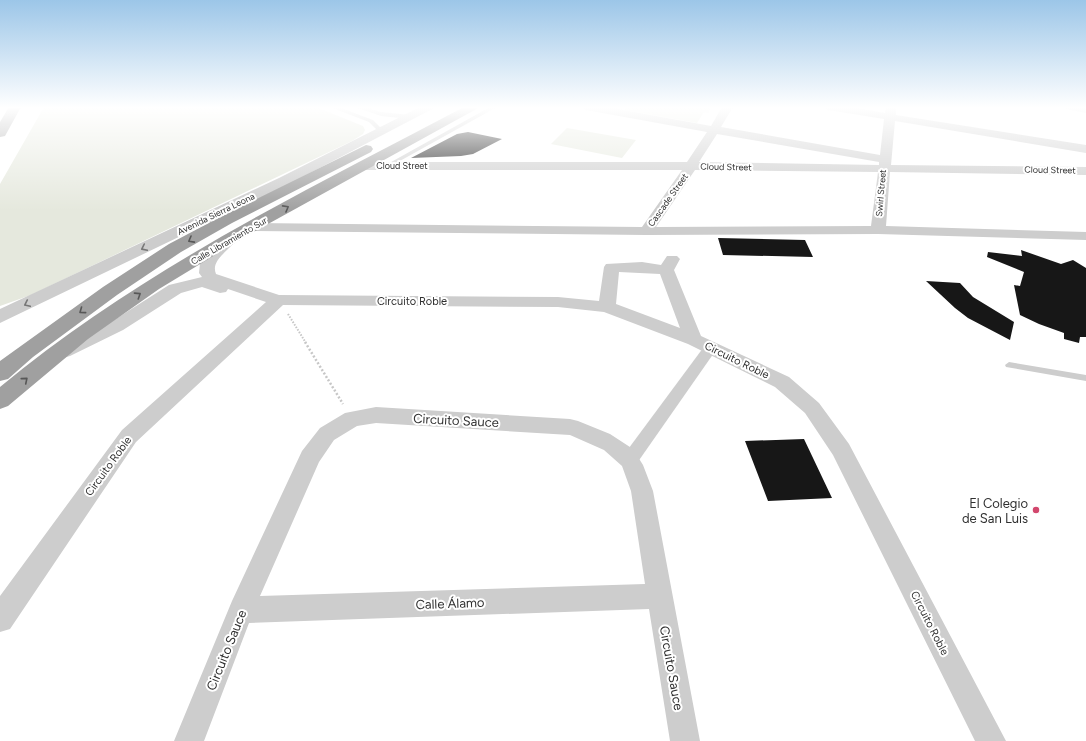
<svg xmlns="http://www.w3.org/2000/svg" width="1086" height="741" viewBox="0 0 1086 741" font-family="Figtree,sans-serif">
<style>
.green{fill:#e5e8dd}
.building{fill:#171717}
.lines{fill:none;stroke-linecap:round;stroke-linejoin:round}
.path-far1{stroke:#c7c7c7;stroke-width:2;stroke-dasharray:1.5 1.5;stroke-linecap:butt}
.path{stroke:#c7c7c7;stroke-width:2.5;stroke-dasharray:2 2;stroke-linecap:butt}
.service{fill:#cdcdcd;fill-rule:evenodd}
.pedestrian{fill:#cdcdcd;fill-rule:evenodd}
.minor{fill:#cdcdcd;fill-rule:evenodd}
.tertiary{fill:#cdcdcd;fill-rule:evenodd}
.trunk{fill:#a0a0a0;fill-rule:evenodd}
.oneway{stroke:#575757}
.oneway2{stroke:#777}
.poi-dot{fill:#d2476d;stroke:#fff;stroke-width:1.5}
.labels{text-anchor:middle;stroke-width:4;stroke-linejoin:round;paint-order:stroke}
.far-street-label{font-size:9px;fill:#303030;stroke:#fff}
.street-label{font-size:11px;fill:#303030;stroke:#fff}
.near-street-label{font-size:13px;fill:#303030;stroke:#fff}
.near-poi-label{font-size:13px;fill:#303030;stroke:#fff;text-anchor:end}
</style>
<rect width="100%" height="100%" fill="#fff"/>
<!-- green -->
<path class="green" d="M44,107h272l47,19 2,4 -2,4 -11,7 -321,154 -31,11v-122z
M627,107h80l4,1 -3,5 -4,-1 -7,11 -72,-13z
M567,128l69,12 -14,18 -71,-14z"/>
<!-- building -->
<path class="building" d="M468,132l34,7 -29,15 -12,2 -50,2 46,-24z
M718,238l87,2 8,17 -90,-2z
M1021,250l40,14 12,-4 13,8v69h-6l-1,6 -15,-4v-6l-25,-9 -19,-9 -6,-30 6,1 4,-14 -37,-15 1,-5 34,4z
M926,281l34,2 13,14 41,25 -4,18 -42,-22 -13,-10z
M804,439l28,59 -64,3 -23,-60z"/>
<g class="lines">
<!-- path-far1 -->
<path class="path-far1" d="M288,314l18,29"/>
<!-- path -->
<path class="path" d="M305,342l38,62"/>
<!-- service -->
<path class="service" d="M330,107h8l35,13 12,12 -5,1 -11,-11z
M355,107h9l17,5 29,3 3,2 -3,2 -29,-3z
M490,107h7l-108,60 -5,-1z
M1009,362l77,13v6l-80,-14 -1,-2z"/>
<!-- pedestrian -->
<path class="pedestrian" d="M711,342l5,2 2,3 -2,3 -81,116 -6,2 -6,-2 -2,-5 2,-5 83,-112z"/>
<!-- minor -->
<path class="minor" d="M581,107h26l104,19 11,-19h11l-12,20 159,28 4,-36 -56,-9 -5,-3h28l34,6 1,-6h10v8l190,30v8l-191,-32 -4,44 195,2v8l-196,-3 -4,54 200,6v8l-208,-6 -232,1 -394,-4 -5,-1 -2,-3 2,-3 5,-1 390,4 40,-57h-317l-6,-4 6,-4h322l20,-30 -121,-22zM717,134l162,28v3l-180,-3zM695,170l183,2 -7,54 -215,1z
M1065,107h21v6l-20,-4z
M229,236l5,1 2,3c-6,10 -26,20 -20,34l63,21 279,2 41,4 5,-34 2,-3 36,-2 19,3 6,-9h10l3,3 -6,11 27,66 88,41 30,26 30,41 157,297h-31l-142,-286 -28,-42 -30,-26 -87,-43 -84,-32 -46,-5 -275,-2 -147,137 -126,187 -10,3v-36l122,-166 144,-128 -38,-13 -2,3 -6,1 -18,-6 -21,6 -58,37 -53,26 -7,2 -7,-2 -2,-4 2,-4 55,-26 58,-37 33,-8 -3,-4 1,-10 6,-9 18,-17zM619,272l41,2 20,54 -64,-24z
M376,407l194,12 8,2 32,13 23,15 10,16 10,26 47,250h-30l-21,-132 -400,14 -45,118h-30l58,-140 70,-150 18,-23 25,-15zM376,423l194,12 34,15 18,16 9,25 14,93 -385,12 59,-134 15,-22 23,-14z"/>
<!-- tertiary -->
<path class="tertiary" d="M420,107h16l-147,77 -289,139v-14l279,-131z"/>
<!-- trunk -->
<path class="trunk" d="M9,107h12l-16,29 -5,1v-15z
M464,107h16l-232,128 -89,54 -71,50 -80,67 -8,3v-22c141,-117 303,-195 464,-280z
M366,145l5,1 2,3 -2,3 -139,71 -51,29 -64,43 -84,62 -25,22 -8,2v-20l103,-74 66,-43 51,-27z"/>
</g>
<!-- one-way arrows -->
<defs><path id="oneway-chevron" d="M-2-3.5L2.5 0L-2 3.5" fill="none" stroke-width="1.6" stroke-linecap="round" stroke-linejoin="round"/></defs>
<g class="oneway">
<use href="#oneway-chevron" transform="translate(286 208) rotate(-29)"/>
<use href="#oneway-chevron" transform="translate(191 240) rotate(151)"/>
<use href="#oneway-chevron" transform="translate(138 295) rotate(-33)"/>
<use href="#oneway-chevron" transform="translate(82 311) rotate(144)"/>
<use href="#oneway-chevron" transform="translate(25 380) rotate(-40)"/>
</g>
<g class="oneway2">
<use href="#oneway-chevron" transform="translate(144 248) rotate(154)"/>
<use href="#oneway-chevron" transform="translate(27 304) rotate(155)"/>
</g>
<!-- sky -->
<linearGradient id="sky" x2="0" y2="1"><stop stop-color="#9cc6e8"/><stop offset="0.51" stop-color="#fff"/><stop offset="1" stop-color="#fff" stop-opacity="0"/></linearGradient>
<rect width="1086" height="211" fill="url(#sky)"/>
<!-- markers -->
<circle class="poi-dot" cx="1036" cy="510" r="4"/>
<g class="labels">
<!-- far-street labels -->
<g class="far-street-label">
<text x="402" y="169">Cloud Street</text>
<text transform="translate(726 167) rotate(1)" y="3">Cloud Street</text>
<text transform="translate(1050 170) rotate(1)" y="3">Cloud Street</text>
<text transform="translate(881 193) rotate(-85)" y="3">Swirl Street</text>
<text transform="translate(668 200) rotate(-55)" y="3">Cascade Street</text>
<text transform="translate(216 214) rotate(-26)" y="3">Avenida Sierra Leona</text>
<text transform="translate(229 241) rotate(-30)" y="3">Calle Libramiento Sur</text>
</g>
<!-- street labels -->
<g class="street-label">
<text x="412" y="305">Circuito Roble</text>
<text transform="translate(737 360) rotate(26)" y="4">Circuito Roble</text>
<text transform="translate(108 466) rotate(-54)" y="4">Circuito Roble</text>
<text transform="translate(930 623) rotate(63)" y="4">Circuito Roble</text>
</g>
<!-- near-street labels -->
<g class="near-street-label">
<text transform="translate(456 420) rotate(3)" y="5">Circuito Sauce</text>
<text transform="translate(450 603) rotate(-2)" y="5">Calle Álamo</text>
<text transform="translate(226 650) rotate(-68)" y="5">Circuito Sauce</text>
<text transform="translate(672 668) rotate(80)" y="5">Circuito Sauce</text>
</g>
<!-- near-poi labels -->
<g class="near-poi-label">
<text x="1028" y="508">El Colegio<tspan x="1028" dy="15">de San Luis</tspan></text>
</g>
</g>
</svg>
